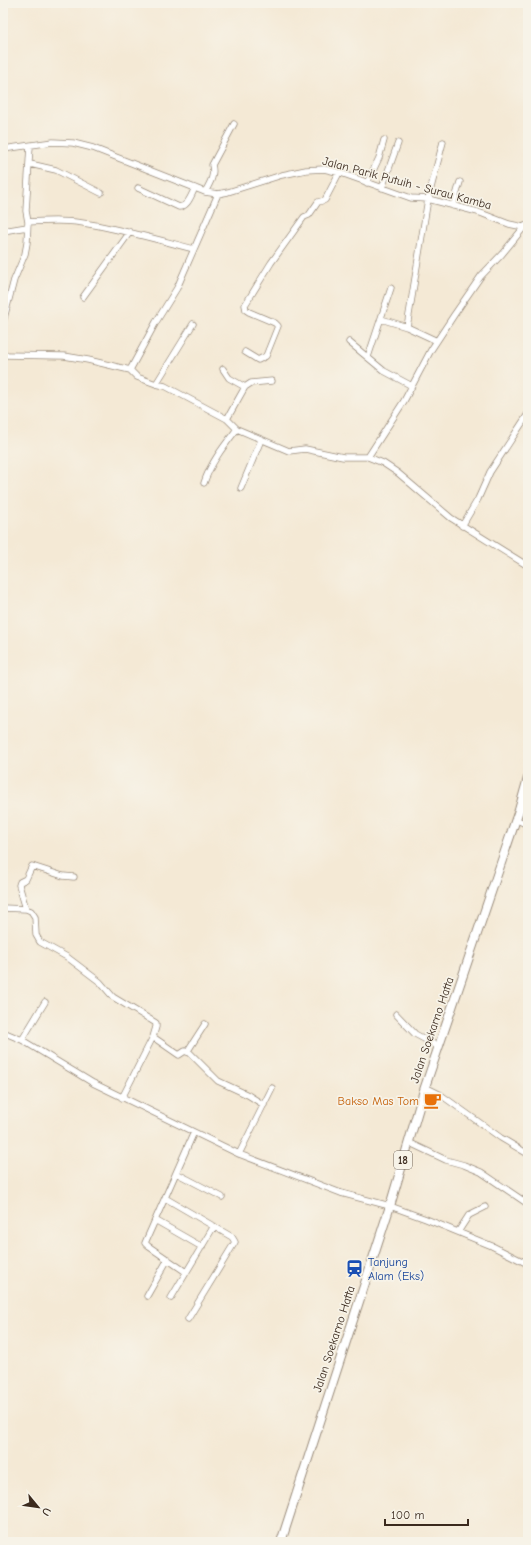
<svg xmlns="http://www.w3.org/2000/svg" width="531" height="1545" viewBox="0 0 531 1545" font-family="'Comic Neue',sans-serif">
<style>
.lines{fill:none;stroke-linecap:round;stroke-linejoin:round}
.minor-casing{stroke:#988a7a;stroke-width:7}
.highway-casing{stroke:#988a7a;stroke-width:10}
.minor{stroke:#fff;stroke-width:5.5}
.highway{stroke:#fff;stroke-width:8}
.labels{text-anchor:middle;stroke-width:3.5;stroke-linejoin:round;paint-order:stroke}
.shield{fill:#f7f3e8;stroke:#73665b;stroke-width:1}
.shield-label{font-size:11px;font-weight:bold;fill:#3b2a1e}
.street-label{font-size:12px;fill:#3b2a1e;stroke:#f7f3e8}
.food-label{font-size:12px;fill:#c56008;stroke:#f7f3e8;text-anchor:end}
.transit-label{font-size:12px;fill:#164399;stroke:#f7f3e8;text-anchor:start}
</style>
<rect width="100%" height="100%" fill="#f7f3e8"/>
<filter id="ink" filterUnits="userSpaceOnUse"><feTurbulence type="fractalNoise" baseFrequency=".025" numOctaves="2"/><feDisplacementMap in="SourceGraphic" scale="8" xChannelSelector="R" yChannelSelector="G"/><feConvolveMatrix kernelMatrix="1 2 1 2 8 2 1 2 1" color-interpolation-filters="sRGB"/></filter>
<filter id="wash" filterUnits="userSpaceOnUse"><feTurbulence type="fractalNoise" baseFrequency=".012" numOctaves="4" result="noise"/><feDisplacementMap in="SourceGraphic" scale="16" xChannelSelector="R" yChannelSelector="G"/><feGaussianBlur stdDeviation="0.9" result="paint"/><feColorMatrix in="noise" values="0 0 0 0 0 0 0 0 0 0 0 0 0 0 0 0 0 1.4 0 .05"/><feComposite in="paint" operator="in"/></filter>
<g filter="url(#wash)">
<rect width="100%" height="100%" fill="#f4e9d5"/>
</g>
<g filter="url(#ink)">
<g class="lines">
<defs>
<path id="minor" d="M3,149l50,-7 20,1 20,5 112,44 13,2 10,-2 54,-17 24,-5 18,-1 17,4 70,25 17,1 50,13 31,12 19,4
M30,164l26,6 45,23
M367,183l12,-25 5,-18
M138,188l41,19c9,0 12,-12 16,-19
M382,188l16,-45
M205,192c5,-9 10,-17 7,-27l22,-41
M453,206l7,-24
M28,222c20,-1 41,-2 61,2 35,6 70,16 105,25
M3,231l24,-4
M83,297l47,-65
M381,319l26,8 30,14
M3,322l11,-42 11,-26 2,-11 1,-21 -2,-11 4,-65
M407,327l21,-128 15,-57
M349,342l35,29 28,15
M245,352l13,8 8,-4 12,-30 -3,-3 -26,-11 -3,-2 -1,-5 26,-42 33,-46 5,-2 9,-13 7,-2 14,-27
M3,355l61,1 24,4 42,10 7,7 19,7 9,2 62,33 10,10 52,22 16,-2 38,8h25l15,6 15,10 53,45 77,48
M368,357l23,-69
M223,369l6,9 16,9
M130,370l26,-48 21,-34 41,-94
M156,384l37,-60
M227,419l18,-32 6,-4 21,-2
M368,457l36,-56 27,-51 23,-35 27,-39 21,-22 23,-28
M204,483c7,-21 20,-37 33,-54
M241,488l20,-48
M462,526l16,-27 12,-27 38,-58
M515,819l13,6
M3,908l23,1 5,2 4,6 1,18 4,7 27,15 33,25 13,15 43,26v4l-3,10 -31,61
M26,909l-7,-24 1,-3 6,-3 6,-13 31,10 11,1
M396,1014l19,20 24,13
M3,1032l19,8 71,43 146,71 102,39 49,13 36,13 66,27 36,18
M153,1037l26,18 6,-4 5,2 28,28 30,14 16,10
M22,1040l23,-38
M187,1052l18,-28
M425,1087l16,8 60,43 27,16
M408,1142l38,18 18,5 17,7 47,32
M239,1154l33,-66
M176,1173l46,24
M165,1198l67,39 3,5 -47,77
M155,1220l47,27
M458,1232l11,-17 16,-8
M186,1272l-38,-26 -3,-3 49,-111
M147,1296l21,-37
M171,1298l43,-72"/>
<path id="highway" d="M281,1542l109,-336 35,-119 94,-277 9,-32"/>
</defs>
<!-- minor casing -->
<use href="#minor" class="minor-casing"/>
<!-- highway casing -->
<use href="#highway" class="highway-casing"/>
<!-- minor -->
<use href="#minor" class="minor"/>
<!-- highway -->
<use href="#highway" class="highway"/>
</g>
</g>
<!-- icons -->
<defs>
<symbol id="cafe-bare" viewBox="-9 -9 18 18"><path d="M-5.5-4.5H6V0H3Q3 3.5 0 3.5H-2.5Q-5.5 3.5-5.5 0ZM3-3.2v2h1.7v-2ZM-6 4.5H4V6H-6Z" fill="#e8710a" stroke="#f7f3e8" stroke-width="2.5" paint-order="stroke"/></symbol>
<symbol id="station-bare" viewBox="-9 -9 18 18"><path d="M-3-6H3Q5-6 5-4V2Q5 4 3 4L4.5 6H3L1.5 4h-3L-3 6H-4.5L-3 4Q-5 4-5 2V-4Q-5-6-3-6ZM-3.5-4v3h7v-3ZM-3.5 1v1.5H-2V1ZM2 1v1.5H3.5V1Z" fill="#1a4fb4" stroke="#f7f3e8" stroke-width="2.5" paint-order="stroke"/></symbol>
</defs>
<g fill-rule="evenodd">
<use href="#cafe-bare" x="420" y="1088" width="25" height="25"/>
<use href="#station-bare" x="342" y="1256" width="25" height="25"/>
</g>
<g class="labels">
<!-- shield labels -->
<rect class="shield" x="394" y="1151" width="18" height="18" rx="3"/>
<g class="shield-label">
<text x="403" y="1164">18</text>
</g>
<!-- street labels -->
<g class="street-label">
<text transform="translate(407 183) rotate(15)" y="4">Jalan Parik Putuih - Surau Kamba</text>
<text transform="translate(432 1030) rotate(-71)" y="4">Jalan Soekarno Hatta</text>
<text transform="translate(334 1339) rotate(-72)" y="4">Jalan Soekarno Hatta</text>
</g>
<!-- food labels -->
<g class="food-label">
<text x="419" y="1105">Bakso Mas Tom</text>
</g>
<!-- transit labels -->
<g class="transit-label">
<text x="368" y="1266">Tanjung<tspan x="368" dy="14">Alam (Eks)</tspan></text>
</g>
</g>
<!-- margin -->
<rect width="531" height="1545" fill="none" stroke="#f7f3e8" stroke-width="16"/>
<!-- north arrow -->
<g transform="translate(38 1507) rotate(119)" stroke="#f7f3e8" stroke-width="3" paint-order="stroke">
<path d="M0-3L7 15L0 10L-7 15Z" fill="#3b2a1e"/>
<text y="-6" font-size="11" font-weight="bold" text-anchor="middle" fill="#3b2a1e">U</text>
</g>
<!-- scale -->
<path d="M385 1519v6h83v-6" fill="none" stroke="#3b2a1e" stroke-width="2"/>
<text x="391" y="1519" font-size="12" fill="#3b2a1e" stroke="#f7f3e8" stroke-width="3" paint-order="stroke">100 m</text>
</svg>
